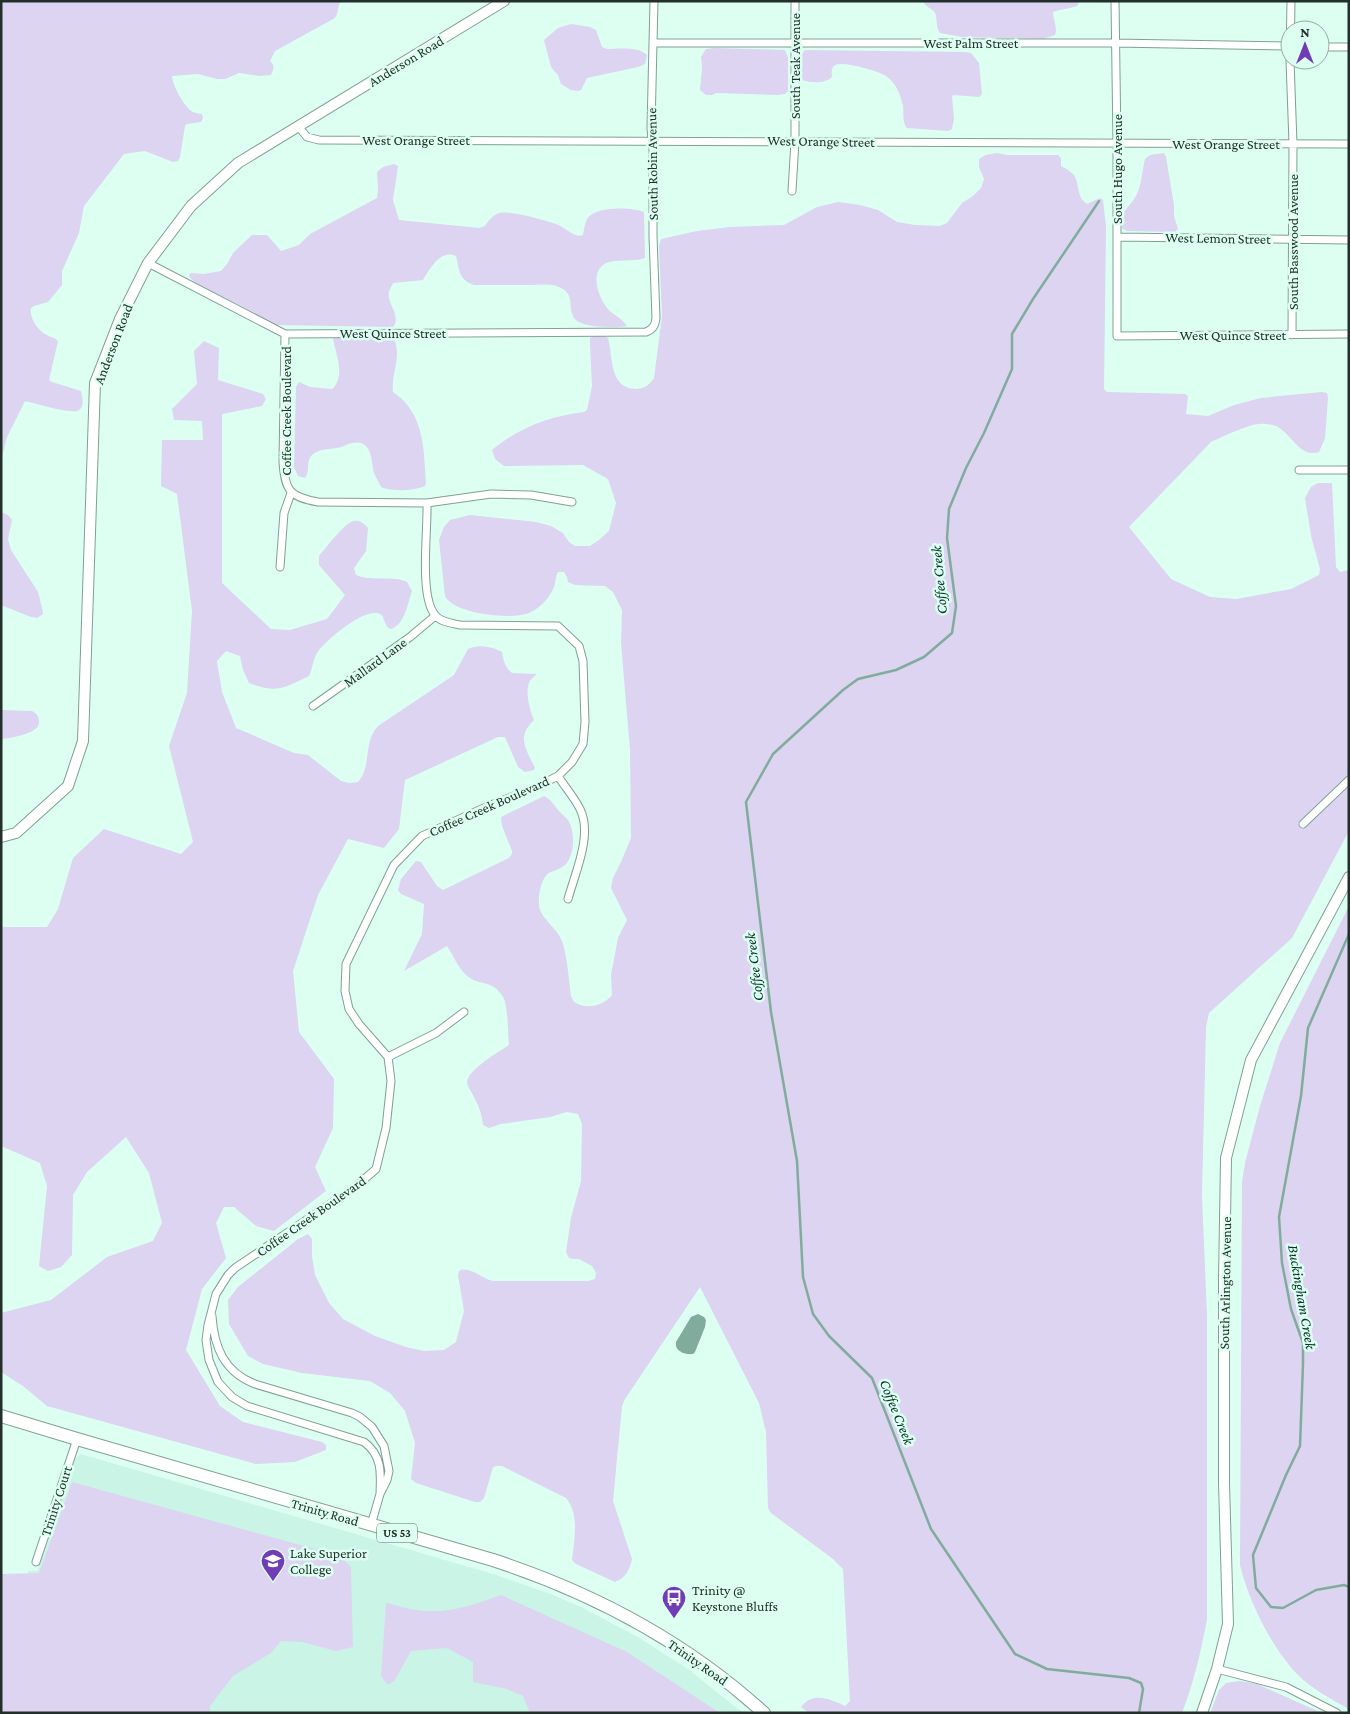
<svg xmlns="http://www.w3.org/2000/svg" width="1350" height="1714" viewBox="0 0 1350 1714" font-family="'Crimson Pro',serif">
<style>
.built{fill:#caf5e6}
.green{fill:#dcd4f0}
.water{fill:#81ac9d}
.lines{fill:none;stroke-linecap:round;stroke-linejoin:round}
.stream{stroke:#81ac9d;stroke-width:2.5}
.street-casing{stroke:#80a095;stroke-width:9}
.secondary-casing{stroke:#80a095;stroke-width:12}
.highway-casing{stroke:#80a095;stroke-width:14}
.street{stroke:#fff;stroke-width:7}
.secondary{stroke:#fff;stroke-width:10}
.highway{stroke:#fff;stroke-width:12}
.labels{text-anchor:middle;stroke-width:5;stroke-linejoin:round;paint-order:stroke}
.shield{fill:#dcfff2;stroke:#5a6d67;stroke-width:1}
.shield-label{font-size:12px;font-weight:bold;fill:#222f2b}
.street-label{font-size:14px;fill:#222f2b;stroke:#dcfff2}
.poi-label{font-size:14px;fill:#222f2b;stroke:#dcfff2;text-anchor:start}
.water-label{font-size:15px;font-style:italic;fill:#0a3328;stroke:#dcfff2}
</style>
<rect width="100%" height="100%" fill="#dcfff2"/>
<!-- built -->
<path class="built" d="M81,1454l412,120 58,20 32,14 55,29 50,32 55,44h-716l1,-142h9l39,-113z"/>
<!-- green -->
<path class="green" d="M1,1h340c-4,5 -2,12 -6,17l-60,33 -5,10c5,5 4,7 1,14l-11,1 -21,-3 -14,6h-8l-19,-5 -26,2c0,9 13,32 21,36 3,1 6,2 9,2l1,4 -2,4 -14,2 -2,2 -5,31 -2,4 -5,1 -28,-11 -21,3 -40,52 -5,27 -17,38v14l-14,17 -14,4 -3,2c-2,10 7,23 16,27 5,3 7,2 11,6l-9,39 3,2 29,9c1,6 4,15 -2,19 -7,5 -44,-7 -54,-9l-18,36 -6,23z
M923,1h156v1l-2,4c-8,3 -16,3 -24,6 0,8 5,16 2,23l-12,4 -81,-2 -22,-4c-5,-7 -2,-14 -5,-20 -3,-5 -9,-5 -12,-12z
M571,24l19,3 6,3 6,17 5,2c11,0 31,-3 40,6l-2,9 -7,3 -51,11 -6,12 -3,1 -7,-1 -10,-6 -3,-9 -7,-8 -7,-27 14,-12z
M714,48l71,2 3,7v34l-3,3 -7,1 -62,-2 -4,2h-6l-6,-5 2,-23 -1,-10 5,-8z
M805,50l159,2 7,1 8,10 3,31 -3,3 -26,-2 -1,2 2,22 -2,10 -4,2 -41,-3c-5,-5 -3,-15 -4,-22 -6,-26 -15,-32 -39,-38 -8,-2 -15,-4 -23,-4 -9,0 -10,5 -9,13 -7,7 -21,6 -30,3 -3,-7 -2,-17 -2,-24z
M997,153l10,2h51l3,3v8c6,3 13,7 15,13 3,9 2,20 11,25l13,-6 3,2 3,26 -2,163 3,3 78,2 3,2 -2,18 22,2 26,-11 27,-7 61,-6 5,1 1,5 -3,40 -6,14c-19,6 -27,-17 -41,-25 -3,-2 -15,-4 -19,-3 -10,0 -37,13 -48,18l-82,85 42,52 39,18 26,2 55,-10 28,-14 1,-6 -9,-33 -6,-38 6,-11 7,-4h14l4,84 4,5 9,-2v261l-57,107 -83,75 -3,14 -4,168 5,121v303c-6,32 -13,63 -25,94h-373l-8,-6c12,-16 29,-8 44,-1l5,-5 -7,-132 -10,-10 -62,-46 -3,-5 -2,-76 -7,-29 -59,-116 -75,112 -3,7 -9,95 19,58c-2,10 -7,20 -17,23l-39,-18 -4,-4c2,-20 8,-46 -6,-62l-64,-32h-6l-3,1 -9,31 -4,4h-5l-59,-19 -5,-4 4,-36 -10,-32 -15,-18 -20,-12 -68,-8 -39,-9 -15,-8 -19,-32 -1,-24 10,-13 60,-48 10,-5 4,5v17l3,19 14,28 14,16 32,17 31,11 18,4 20,-1 12,-8 8,-31 -6,-36 1,-4c10,-6 23,8 34,10h95l7,-2 1,-6 -4,-7 -13,-7h-6l-4,-1 -3,-6 5,-34 10,-37 1,-57 -4,-10 -11,-2 -17,5 -49,7 -12,4 -6,-3c-2,-17 -7,-24 -15,-39 -7,-13 31,-34 41,-41 -1,-11 -1,-40 -6,-48 -10,-17 -20,-11 -33,-19 -11,-7 -16,-22 -23,-32l-43,25 18,-37 2,-30 -23,-10 -3,-4 3,-11 15,-18 5,1 16,24 6,4 66,-32 3,-4v-3l-10,-25 -1,-9 43,-21c8,4 10,10 16,16 2,3 6,5 8,8 7,11 7,34 -2,44 -5,5 -11,6 -17,9 -8,5 -11,22 -10,32 1,13 17,22 22,34 6,13 8,42 10,57l3,6c13,8 29,4 38,-7l-1,-20 7,-37 9,-18 -16,-32 2,-10 8,-16 10,-24 -1,-88 -9,-107 1,-33 -9,-18 -8,-6 -30,-1 -7,-3 -1,-5 -3,-5h-6c-3,5 -2,10 -4,15 -4,10 -13,20 -23,25 -16,9 -78,2 -86,-16l-6,-56 5,-13 6,-7 20,-5 66,7 15,4 12,7 6,9 6,4h15l9,-6 10,-9 7,-28 -8,-24 -25,-14 -79,1 -9,-7 -3,-9c26,-22 58,-34 92,-38l3,-2 5,-24 -2,-41v-7l3,-2h12l3,2c5,18 1,50 27,51 10,0 14,-4 19,-11l8,-62 -3,-70 2,-7 36,-8 33,-4 54,-2 33,-18 21,-5 22,3 18,5 19,12 18,3 25,1 7,-3 15,-20 11,-7 8,-8 3,-9 -5,-12v-8l7,-4z
M1164,153l2,4 8,48v11l4,13 -3,3 -48,-1 -4,-2c-8,-15 9,-23 14,-35 5,-12 5,-23 8,-35l5,-4z
M394,164l4,2 -5,34 6,20 80,8 6,-2c3,-5 8,-11 14,-13 10,-3 46,7 57,11 9,3 19,15 27,11 1,-5 2,-12 4,-16 8,-13 45,-12 57,-7l1,46c-11,4 -29,1 -39,5 -17,9 -8,33 1,45 6,7 14,9 20,18 -10,2 -45,2 -52,-7 -9,-11 2,-24 -16,-32 -9,-4 -21,-2 -31,-2 -18,0 -36,0 -54,0 -16,-6 -14,-14 -18,-29 -16,-7 -26,13 -33,24l-30,3c-1,3 -3,5 -4,8 -3,12 13,25 4,36l-118,-2 -32,-18 -46,-23 -7,-6 -1,-3 2,-2 13,1 17,-3 6,-7 6,-11 19,-18h15l14,16 18,-6 11,-11 67,-36 1,-8 -1,-18 6,-5z
M335,337h51l8,2c8,17 -3,35 -1,53 5,4 11,8 15,14 17,22 16,51 18,77l-1,3c-12,5 -33,6 -44,1 -2,-5 -5,-9 -7,-14 -3,-14 -2,-34 -22,-30 -5,1 -9,4 -15,5 -8,1 -20,1 -26,8 -5,6 -1,16 -6,22l-7,-2 -4,-9 2,-80 3,-5 11,5 22,2c14,-13 4,-34 1,-50z
M204,341l15,7 -1,32 45,14 3,5 -4,7 -40,8v169l49,46 19,1 37,-11 18,-24 -26,-30v-9c7,-8 26,-34 35,-35 6,-1 10,3 14,7l-2,23 -12,17 2,7c17,7 35,0 51,7l5,9c-5,14 -7,33 -21,38l-4,-2 -5,-12c-15,-11 -54,24 -63,35 -6,7 -6,18 -10,26 -26,12 -31,18 -60,7l-6,-13 -3,-14 -14,-5 -9,10 5,31 14,36 58,25 14,2 33,26 8,2 9,-1c14,-15 5,-41 20,-56l76,-51 14,-26c10,-5 24,-3 34,3 1,7 3,16 10,21l25,1c-3,3 -7,5 -8,9 -4,11 1,27 5,37 -18,17 -8,29 1,48l-1,2 -9,2 -7,-5 -13,-30h-7l-93,43 -6,49 -15,19 -36,-9 -30,56 -25,76 6,61 35,47 -1,49 -18,39 11,24 -52,40 -18,-5 -22,-19h-10l-8,16 10,35 -24,31 -16,61 34,56 23,16 79,20 4,3v5l-31,12 -39,2 -209,-58 -24,-20 -22,-14v-59l50,-13 56,-43 46,-16 9,-18 -13,-50 -23,-36 -39,35 -14,23 -1,60 -11,12 -13,4 -9,-5 8,-80 -7,-23 -39,-17v-219h46l11,-18 15,-51 31,-29 77,25 12,-12 -24,-96 18,-53 5,-82 -15,-117 -16,-8 1,-46h41l-1,-19 -28,-1 -2,-11 25,-25 -3,-33z
M1,512l7,3 4,5 -4,19 3,11 27,42 4,16 1,6 -6,4 -6,-1 -30,-12z
M1,710l31,1c4,2 7,5 7,10 2,12 -28,17 -38,18z
M1349,906v803c-18,-10 -37,-20 -52,-35 -25,-26 -49,-74 -57,-109l2,-383 3,-19 15,-57 20,-63z
M72,1482l268,74 11,11 2,80 -17,4 -34,-9 -21,-1 -10,12 -38,23 -23,30v7h-209v-139l38,-1z
M501,1595l126,57 93,61h-190l-7,-17 -16,-7 -34,-7v-20l-26,-14 -36,3 -16,29 -7,5 -7,-9 5,-73c10,2 20,6 31,7 28,5 57,-5 84,-15z
M1239,1681l18,3 65,29h-112l9,-23 7,-7z"/>
<!-- water -->
<path class="water" d="M698,1314l6,3 2,3 -1,7 -10,25 -2,2c-8,1 -19,-3 -17,-12l15,-25z"/>
<g class="lines">
<!-- stream -->
<path class="stream" d="M1099,201l-66,98 -21,35v35l-28,64 -18,35 -17,41 -2,29 9,68 -4,27 -28,24 -28,13 -38,9 -15,11 -70,64 -27,48 25,210 26,149 6,116 10,37 16,22 43,42 59,151 84,125 32,15 82,9 12,5 2,6 -4,24
M1349,934l-41,94 -7,68 -22,121 3,46 9,46 12,34v21l-3,82 -14,29 -33,80 3,33 15,19 12,1 33,-18 28,-5 5,2"/>
<defs>
<path id="street" d="M1115,1l2,143v192l232,-2
M653,43h462l175,3
M1320,47h29
M1290,59l1,-58
M1290,60l3,84 -1,191
M298,126l9,11 12,3c343,0 686,3 1030,4
M792,191l3,-50v-140
M1117,237l232,3
M148,263l137,71 361,-2c7,-3 9,-6 10,-14l-3,-82v-86l-2,-22 3,-127
M285,334l-2,128c2,29 7,35 35,40l109,1c1,27 -8,93 8,112 5,7 16,8 25,10l98,1 21,20 4,15 2,61 -2,22 -11,18 -14,14 -24,12 -48,19 -64,29 -28,29 -48,99 -1,27 4,18 10,15 29,33 3,24 -5,47 -10,41 -22,19 -119,80 -7,7 -12,19 -8,31 -2,15 3,20 9,22 14,15 15,9 117,36c18,13 17,31 16,52
M1299,470h50
M427,503l64,-9 40,1 41,7
M280,567l4,-54 7,-20
M313,706l97,-69 25,-21
M558,776c7,11 16,21 22,33 13,26 -5,64 -12,90
M1303,824l46,-44
M388,1057l48,-24 28,-21
M212,1316c2,31 12,56 43,68l97,29 8,4 12,10 12,19 5,25 -2,9 -7,14 -9,31
M36,1562l41,-123
M1217,1669l69,18 51,26"/>
<path id="secondary" d="M1,837l15,-4 52,-47 15,-45 12,-358 25,-64 28,-56 43,-57 47,-43 266,-162
M1202,1713l15,-44 11,-45 -4,-141v-202l2,-123 25,-98 98,-183"/>
<path id="highway" d="M1,1416l76,23 416,121c101,33 192,81 271,153"/>
</defs>
<!-- street casing -->
<use href="#street" class="street-casing"/>
<!-- secondary casing -->
<use href="#secondary" class="secondary-casing"/>
<!-- highway casing -->
<use href="#highway" class="highway-casing"/>
<!-- street -->
<use href="#street" class="street"/>
<!-- secondary -->
<use href="#secondary" class="secondary"/>
<!-- highway -->
<use href="#highway" class="highway"/>
</g>
<!-- icons -->
<defs>
<symbol id="university-pin" viewBox="-11 -11 22 30"><path d="M0 17L-7.5 6A9.5 9.5 0 1 1 7.5 6Z" fill="#703db5" stroke="#dcfff2"/><path d="M0-5L7-2L0 1L-7-2ZM-4 1L0 2.5L4 1V4Q0 6-4 4Z" fill="#fff"/></symbol>
<symbol id="bus-pin" viewBox="-11 -11 22 30"><path d="M0 17L-7.5 6A9.5 9.5 0 1 1 7.5 6Z" fill="#703db5" stroke="#dcfff2"/><path d="M-5-6H5V4H4V6H2V4H-2V6H-4V4H-5ZM-3.5-4V0h7V-4ZM-3.5 1.2v1.5H-2V1.2ZM2 1.2v1.5H3.5V1.2Z" fill="#fff"/></symbol>
</defs>
<g fill-rule="evenodd">
<use href="#university-pin" x="259" y="1547" width="28" height="38"/>
<use href="#bus-pin" x="660" y="1584" width="28" height="38"/>
</g>
<g class="labels">
<!-- shield labels -->
<rect class="shield" x="377" y="1523.5" width="40" height="19" rx="4"/>
<g class="shield-label">
<text x="397" y="1537">US 53</text>
</g>
<!-- street labels -->
<g class="street-label">
<text x="971" y="48">West Palm Street</text>
<text transform="translate(406 61) rotate(-31)" y="5">Anderson Road</text>
<text transform="translate(795 66) rotate(-90)" y="5">South Teak Avenue</text>
<text x="416" y="145">West Orange Street</text>
<text transform="translate(821 141) rotate(1)" y="5">West Orange Street</text>
<text x="1226" y="149">West Orange Street</text>
<text transform="translate(652 164) rotate(-91)" y="5">South Robin Avenue</text>
<text transform="translate(1117 169) rotate(-90)" y="5">South Hugo Avenue</text>
<text transform="translate(1218 238) rotate(1)" y="5">West Lemon Street</text>
<text transform="translate(1293 242) rotate(-90)" y="5">South Basswood Avenue</text>
<text x="393" y="338">West Quince Street</text>
<text x="1233" y="340">West Quince Street</text>
<text transform="translate(113 344) rotate(-69)" y="5">Anderson Road</text>
<text transform="translate(286 411) rotate(-90)" y="5">Coffee Creek Boulevard</text>
<text transform="translate(375 662) rotate(-36)" y="5">Mallard Lane</text>
<text transform="translate(489 806) rotate(-24)" y="5">Coffee Creek Boulevard</text>
<text transform="translate(311 1216) rotate(-35)" y="5">Coffee Creek Boulevard</text>
<text transform="translate(1225 1283) rotate(-89)" y="5">South Arlington Avenue</text>
<text transform="translate(56 1501) rotate(-72)" y="5">Trinity Court</text>
<text transform="translate(325 1512) rotate(16)" y="5">Trinity Road</text>
<text transform="translate(698 1662) rotate(35)" y="5">Trinity Road</text>
</g>
<!-- poi labels -->
<g class="poi-label">
<text x="290" y="1558">Lake Superior<tspan x="290" dy="16">College</tspan></text>
<text x="692" y="1595">Trinity @<tspan x="692" dy="16">Keystone Bluffs</tspan></text>
</g>
<!-- water labels -->
<g class="water-label">
<text transform="translate(939 580) rotate(-95)" y="5">Coffee Creek</text>
<text transform="translate(754 967) rotate(-97)" y="5">Coffee Creek</text>
<text transform="translate(1302 1297) rotate(80)" y="5">Buckingham Creek</text>
<text transform="translate(897 1412) rotate(68)" y="5">Coffee Creek</text>
</g>
</g>
<!-- border -->
<rect width="1350" height="1714" fill="none" stroke="#222f2b" stroke-width="5"/>
<!-- north arrow -->
<g transform="translate(1305 45)"><circle r="24" fill="#dcfff2" stroke="#92aca2"/>
<path d="M0-4L9 19L0 12L-9 19Z" fill="#703db5"/>
<text y="-8" font-size="14" font-weight="bold" text-anchor="middle" fill="#222f2b">N</text>
</g>
</svg>
